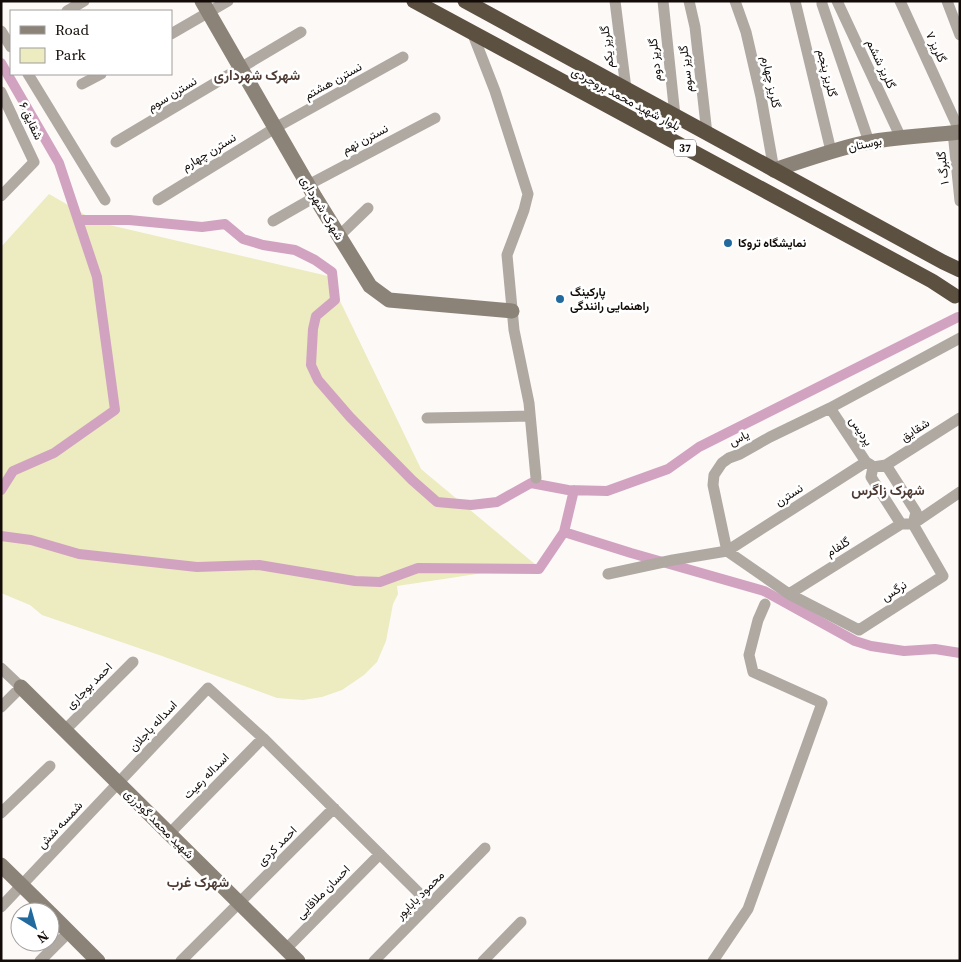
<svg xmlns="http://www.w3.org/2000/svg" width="961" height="962" viewBox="0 0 961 962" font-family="'Source Serif 4',Vazirmatn,serif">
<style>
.green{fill:#ececc0}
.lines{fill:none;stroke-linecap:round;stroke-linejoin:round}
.canal{stroke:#d2a3c1;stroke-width:10}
.street{stroke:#afa9a2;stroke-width:11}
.secondary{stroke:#8b8377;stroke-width:15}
.highway{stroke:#5c5041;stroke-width:15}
.poi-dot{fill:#22699e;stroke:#fff;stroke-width:2}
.labels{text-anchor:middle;stroke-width:5;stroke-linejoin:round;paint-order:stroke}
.shield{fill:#fff;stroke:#595452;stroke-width:1}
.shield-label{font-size:11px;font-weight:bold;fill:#120b08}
.street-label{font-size:12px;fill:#120b08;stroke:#fff}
.poi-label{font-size:12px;font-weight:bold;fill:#120b08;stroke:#fff;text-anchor:start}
.neighbourhood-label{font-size:14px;font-weight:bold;fill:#4e3b34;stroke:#fff}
</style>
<rect width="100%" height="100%" fill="#fdf9f7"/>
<!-- green -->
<path class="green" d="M49,194l52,30v-1l227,53 93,193 115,96 -139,21 1,8 -5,10 -7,37 -9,21 -13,13 -22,15 -20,7 -19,3 -26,-2 -115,-42 -120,-41 -12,-10 -29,-12v-346z"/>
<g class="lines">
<!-- canal -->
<path class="canal" d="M1,63l58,100 19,57h51l73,7 23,-3 18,15 20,6 32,5 20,10 17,12 3,28 -19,16 -3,13 -2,36 7,15 32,37 62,63 25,22 34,3 26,-3 34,-19 37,7 39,1 61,-22 31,-22 259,-130
M1,490l12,-19 41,-18 61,-43 -18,-133 -19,-57
M564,532l10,-42
M1,536l30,4 48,14 118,13 62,-2 96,16 25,1 38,-14 121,1 25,-37 67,21 133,38 91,50 16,5 33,5 31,-2 25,4"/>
<!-- street -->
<path class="street" d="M615,1l11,88
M663,1l12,115
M689,1l6,26 12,107
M735,1l11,31 15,65 13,73
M795,1l36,150
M822,1v3l47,138
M837,1l64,137
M900,1l60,131
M947,1l13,34
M67,11l17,-10
M1,31l10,16
M472,32l23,59 33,103 -4,16 -17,45 7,75 15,73 7,75
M171,34l57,-33
M28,74l77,126
M82,84l19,-10
M1,92l33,70 -33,34
M953,132l7,69
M116,142l185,-110
M308,185l127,-67
M158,200l117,-72 128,-71
M273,221l42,-24
M339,236l29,-28
M960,338l-130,70 -60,29 -30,17 -11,4 -7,5 -8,12 -1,10 14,66 62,43 70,36 84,-54 -30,-52 47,-32
M830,408l36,54 5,3
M427,418l103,-2
M886,465l30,47 -3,12h-12l-30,-47 2,-10z
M886,465l74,-47
M608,574l65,-14 54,-9 139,-89
M789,594l112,-70
M1,668l20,19 -20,20
M65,730l68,-68
M1,813l49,-47
M169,834l94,-96
M1,907l207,-219 55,50 167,166
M286,949l94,-95
M40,961l29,-29
M181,961l153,-153
M374,961l111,-113
M483,961l38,-39
M713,961l35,-52 74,-206 -69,-31 -4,-17 9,-35 7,-16"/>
<!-- secondary -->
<path class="secondary" d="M202,1l113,196 55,89 19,14 123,11
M774,170c28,-9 56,-19 85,-26 33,-7 67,-8 101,-12
M21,687l277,274
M1,865l48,47
M50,913l48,48"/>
<!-- highway -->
<path class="highway" d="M414,1l518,280 23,15
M465,1l478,261 17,8"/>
</g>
<!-- markers -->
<g class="poi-dot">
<circle cx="728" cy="243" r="5"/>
<circle cx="560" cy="299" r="5"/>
</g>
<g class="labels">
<!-- shield labels -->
<rect class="shield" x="674" y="139.5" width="22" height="17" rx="4"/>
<g class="shield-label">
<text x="685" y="152">37</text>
</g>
<!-- street labels -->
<g class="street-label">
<text transform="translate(607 47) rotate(-97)" y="4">گلریز یکم</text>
<text transform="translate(936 47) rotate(65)" y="4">گلریز ۷</text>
<text transform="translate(655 60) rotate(-96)" y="4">گلریز دوم</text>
<text transform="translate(881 64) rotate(65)" y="4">گلریز ششم</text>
<text transform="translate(686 69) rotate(-97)" y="4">گلریز سوم</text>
<text transform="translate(827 73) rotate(76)" y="4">گلریز پنجم</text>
<text transform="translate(333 81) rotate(-29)" y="4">نسترن هشتم</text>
<text transform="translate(771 82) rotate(78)" y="4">گلریز چهارم</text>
<text transform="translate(172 94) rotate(-31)" y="4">نسترن سوم</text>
<text transform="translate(626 99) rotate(28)" y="4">بلوار شهید محمد بروجردی</text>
<text transform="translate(31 121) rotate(65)" y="4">شقایق ۶</text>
<text transform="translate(365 139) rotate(-28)" y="4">نسترن نهم</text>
<text transform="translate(865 144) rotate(-11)" y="4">بوستان</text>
<text transform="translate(209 152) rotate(-31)" y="4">نسترن چهارم</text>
<text transform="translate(943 168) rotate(-96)" y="4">گلبرگ ۱</text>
<text transform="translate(322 208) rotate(59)" y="4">شهرک شهرداری</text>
<text transform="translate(915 430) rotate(-33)" y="4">شقایق</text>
<text transform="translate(861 431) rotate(56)" y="4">پردیس</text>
<text transform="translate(739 438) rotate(-27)" y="4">یاس</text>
<text transform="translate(789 495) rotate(-33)" y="4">نسترن</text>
<text transform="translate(838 547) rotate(-32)" y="4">گلفام</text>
<text transform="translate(894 591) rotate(-33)" y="4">نرگس</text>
<text transform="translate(89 686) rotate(-45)" y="4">احمد بوجاری</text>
<text transform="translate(153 726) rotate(-47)" y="4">اسداله باجلان</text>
<text transform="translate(206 776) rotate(-45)" y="4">اسداله رعیت</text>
<text transform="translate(159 824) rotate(45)" y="4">شهید محمد گودرزی</text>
<text transform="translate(60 825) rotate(-47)" y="4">شمسه شش</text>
<text transform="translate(277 846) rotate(-45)" y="4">احمد کردی</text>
<text transform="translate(323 892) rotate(-45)" y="4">احسان ملاقایی</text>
<text transform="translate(420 895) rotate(-45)" y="4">محمود باباپور</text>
</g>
<!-- poi labels -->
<g class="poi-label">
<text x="738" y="247">نمایشگاه تروکا</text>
<text x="570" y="296">پارکینگ<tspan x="570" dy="14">راهنمایی رانندگی</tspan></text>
</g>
<!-- neighbourhood labels -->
<g class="neighbourhood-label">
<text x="257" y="80">شهرک شهرداری</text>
<text x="888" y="495">شهرک زاگرس</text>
<text x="198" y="887">شهرک غرب</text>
</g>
</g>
<!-- border -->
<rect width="961" height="962" fill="none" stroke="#120b08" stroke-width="5"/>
<!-- legend -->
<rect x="10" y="10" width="162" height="65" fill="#ffffff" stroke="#a09d9c"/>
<rect x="20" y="26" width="25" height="8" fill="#8b8377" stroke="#a09d9c"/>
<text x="55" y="35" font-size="15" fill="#120b08">Road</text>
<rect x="20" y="48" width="25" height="15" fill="#ececc0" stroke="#a09d9c"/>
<text x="55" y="60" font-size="15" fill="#120b08">Park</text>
<!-- north arrow -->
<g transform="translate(35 927) rotate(143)"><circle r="24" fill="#ffffff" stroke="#a09d9c"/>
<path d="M0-4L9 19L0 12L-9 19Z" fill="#22699e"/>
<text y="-8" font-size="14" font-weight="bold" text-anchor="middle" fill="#120b08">N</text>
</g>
</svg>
